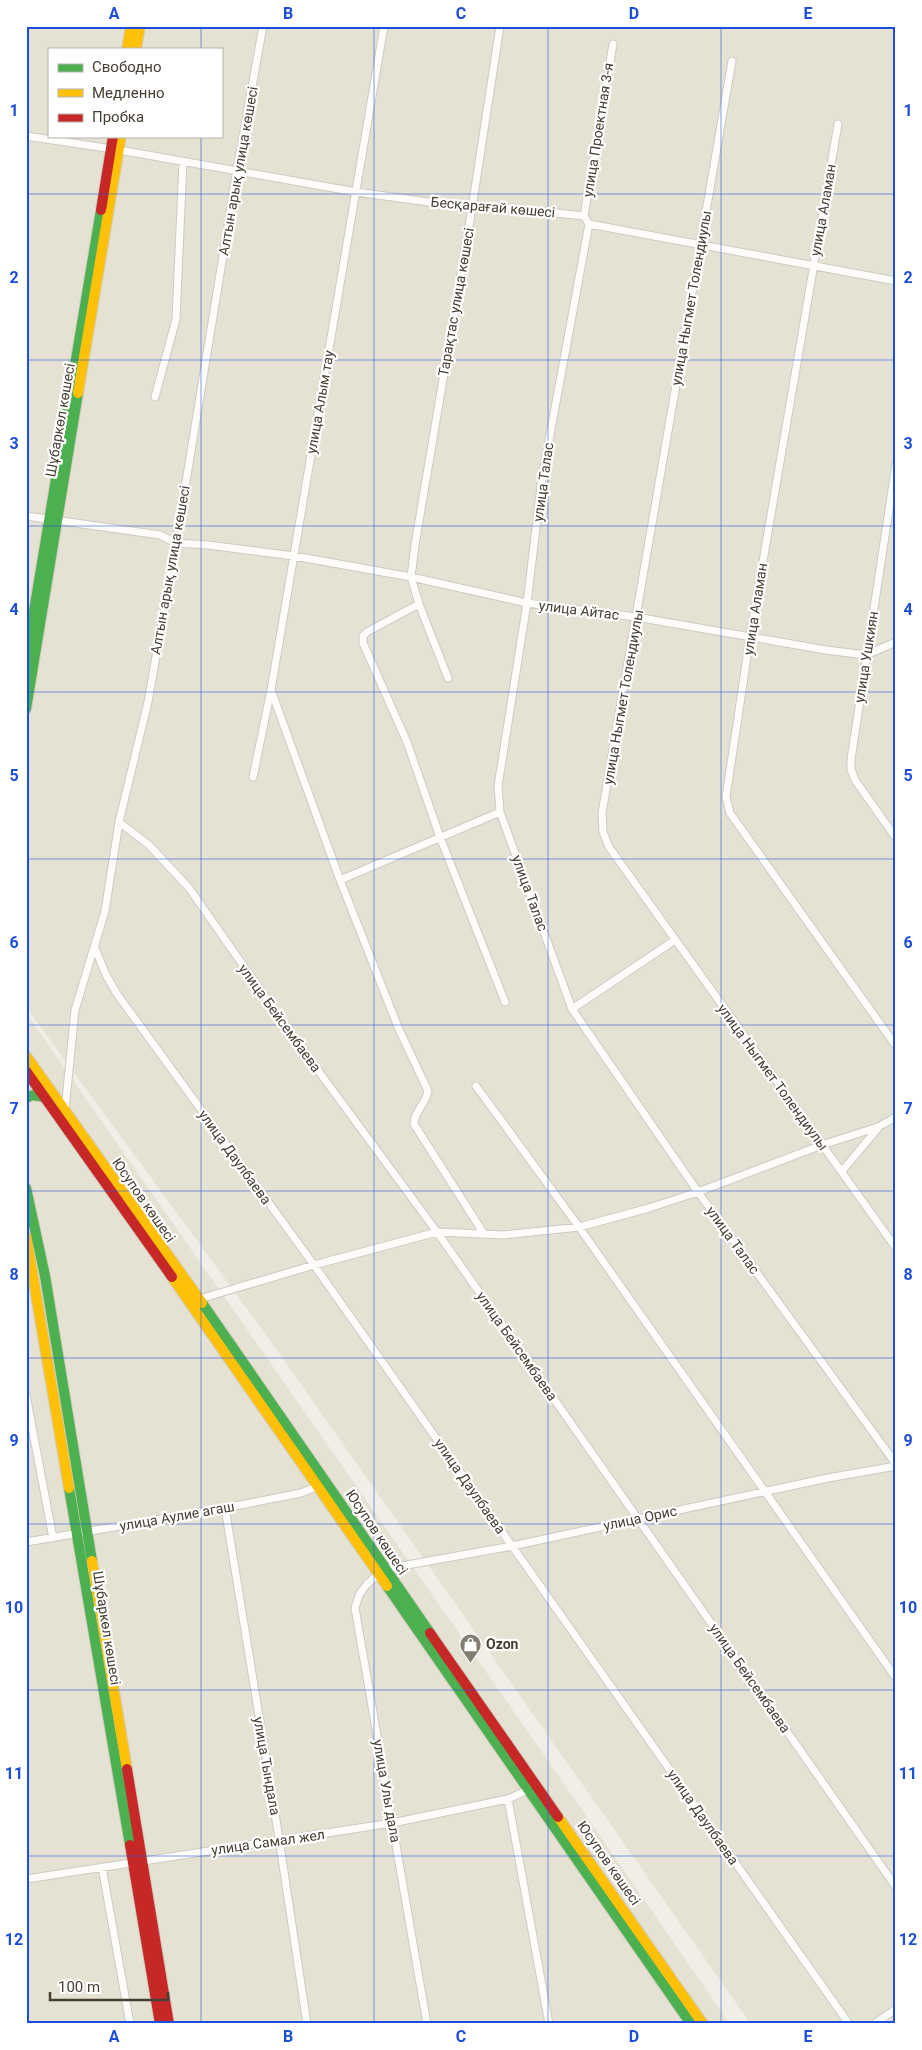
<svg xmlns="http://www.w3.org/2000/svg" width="922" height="2050" viewBox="0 0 922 2050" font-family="Roboto,sans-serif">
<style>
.residential{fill:#e5e1d3;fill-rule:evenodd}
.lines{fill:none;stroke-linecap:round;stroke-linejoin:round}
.street-casing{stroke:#cccac2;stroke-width:9}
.fast-casing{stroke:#d0ccbd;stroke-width:12}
.slow-casing{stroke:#d0ccbd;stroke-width:12}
.jam-casing{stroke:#d0ccbd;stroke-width:12}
.street{stroke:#fdfcfb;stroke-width:7}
.fast{stroke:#4caf50;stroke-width:10}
.slow{stroke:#ffc107;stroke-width:10}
.jam{stroke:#c62828;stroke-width:10}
.grid{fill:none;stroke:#1d4ed8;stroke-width:1;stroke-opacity:0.55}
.labels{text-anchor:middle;stroke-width:4.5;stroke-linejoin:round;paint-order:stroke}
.street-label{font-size:14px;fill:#464033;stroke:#fff}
.poi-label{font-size:14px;font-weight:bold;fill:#464033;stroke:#fff;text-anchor:start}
.neatline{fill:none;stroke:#1d4ed8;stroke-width:2}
.grid-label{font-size:16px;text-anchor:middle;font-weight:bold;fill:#1d4ed8}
</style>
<rect width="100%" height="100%" fill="#f0eee6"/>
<!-- residential -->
<path class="residential" d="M26,26h870v1998h-145l-484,-688 -241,-329zM49,49h172v87h-172z
M26,1013l518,742 186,269h-704z"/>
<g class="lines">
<defs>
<path id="street" d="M500,26l-28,182 -57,337 -4,32 8,27 -52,28 -4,4v7l44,99 33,95 65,165
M732,61l-130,752 1,19 6,15 287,401
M838,124l-88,513 -24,160 4,16 166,233
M26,136l93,14 237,42 116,16h38l74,8 5,8 307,57
M584,216l29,-172
M589,224l-47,254 -15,125 -29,183 2,26 72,197 126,183 198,272
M155,397l21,-78 7,-157
M896,464l-45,295v10l4,11 41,58
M26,516l134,19 16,8 32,2 86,11 117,21 116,26 109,14 190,33 40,5 30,-13
M419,604l29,74
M271,690l69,190
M253,777l18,-87 113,-664
M119,822l30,23 40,43 100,143 148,201 459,655
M95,948l11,27 11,19 197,271 535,759
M572,1009l103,-69
M476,1086l103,141 317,451
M65,1110l10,-100 30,-99 14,-89 29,-120 28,-159 61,-373 26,-144
M842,1171l36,-43
M484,1234l-70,-110c0,-13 12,-20 14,-33l-30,-64 -58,-147 160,-68
M196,1300l118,-35 123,-33 67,3 75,-8 70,-19 49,-16 124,-47 56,-18 18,-10
M26,1395l27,143
M225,1508l53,324 29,192
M26,1542l199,-34 76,-15 20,-8
M508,1799l41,225
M102,1867l28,157
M26,1879l366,-56 116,-24 24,-11
M427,2024l-72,-416 4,-13 8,-11 18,-15 127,-23 316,-68 68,-12
M874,2024l22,-15"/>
<path id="fast" d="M26,659l75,-449
M26,709l52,-316
M26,1098l7,-3 12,2
M26,1188l19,88 47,285
M202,1303l228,330
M69,1488l61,357
M387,1586l304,438"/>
<path id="slow" d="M127,49l4,-23
M136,49l4,-23
M78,393l43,-257
M26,1056l176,247
M26,1236l43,252
M172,1277l215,309
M92,1561l35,208
M558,1817l145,207"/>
<path id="jam" d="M101,210l12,-74
M26,1071l146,206
M430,1633l128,184
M127,1769l42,255
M130,1845l30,179"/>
</defs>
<!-- street casing -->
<use href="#street" class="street-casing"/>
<!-- fast casing -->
<use href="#fast" class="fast-casing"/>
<!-- slow casing -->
<use href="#slow" class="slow-casing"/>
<!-- jam casing -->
<use href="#jam" class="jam-casing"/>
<!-- street -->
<use href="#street" class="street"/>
<!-- fast -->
<use href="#fast" class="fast"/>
<!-- slow -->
<use href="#slow" class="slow"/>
<!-- jam -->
<use href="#jam" class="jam"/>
</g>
<!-- grid -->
<path class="grid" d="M201,26v23M374,26v1998M548,26v1998M721,26v1998M201,136v1888M26,194h870M26,360h870M26,526h870M26,692h870M26,859h870M26,1025h870M26,1191h870M26,1358h870M26,1524h870M26,1690h870M26,1856h870"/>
<!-- icons -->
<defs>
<symbol id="shop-pin" viewBox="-11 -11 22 30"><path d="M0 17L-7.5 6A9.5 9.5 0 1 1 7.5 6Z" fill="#827d72" stroke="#fff"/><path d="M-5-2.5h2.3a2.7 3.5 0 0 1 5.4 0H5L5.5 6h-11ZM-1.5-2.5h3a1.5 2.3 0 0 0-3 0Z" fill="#fff"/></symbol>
</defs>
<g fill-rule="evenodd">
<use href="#shop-pin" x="458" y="1632" width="25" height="34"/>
</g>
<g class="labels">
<!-- street labels -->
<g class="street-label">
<text transform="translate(598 130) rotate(-81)" y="5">улица Проектная 3-я</text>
<text transform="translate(238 171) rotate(-80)" y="5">Алтын арық улица көшесі</text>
<text transform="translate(493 207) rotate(5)" y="5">Бесқарағай көшесі</text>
<text transform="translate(823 210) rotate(-80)" y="5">улица Аламан</text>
<text transform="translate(691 298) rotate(-80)" y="5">улица Ныгмет Толендиулы</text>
<text transform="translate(456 302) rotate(-80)" y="5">Тарақтас улица көшесі</text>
<text transform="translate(320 402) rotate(-80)" y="5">улица Алым тау</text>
<text transform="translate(60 420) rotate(-80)" y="5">Шұбаркөл көшесі</text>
<text transform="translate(543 482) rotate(-82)" y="5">улица Талас</text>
<text transform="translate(170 570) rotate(-80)" y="5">Алтын арық улица көшесі</text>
<text transform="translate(755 609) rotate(-81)" y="5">улица Аламан</text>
<text transform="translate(579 610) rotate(7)" y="5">улица Айтас</text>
<text transform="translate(866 657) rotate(-81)" y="5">улица Ушкиян</text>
<text transform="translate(623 697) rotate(-80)" y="5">улица Ныгмет Толендиулы</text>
<text transform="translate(530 893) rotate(70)" y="5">улица Талас</text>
<text transform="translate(280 1018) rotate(54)" y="5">улица Бейсембаева</text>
<text transform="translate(773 1077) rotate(54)" y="5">улица Ныгмет Толендиулы</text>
<text transform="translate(235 1157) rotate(54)" y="5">улица Даулбаева</text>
<text transform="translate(144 1200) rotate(55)" y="5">Юсупов көшесі</text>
<text transform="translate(733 1240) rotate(54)" y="5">улица Талас</text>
<text transform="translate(517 1346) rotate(55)" y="5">улица Бейсембаева</text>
<text transform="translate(470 1486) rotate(55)" y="5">улица Даулбаева</text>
<text transform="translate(177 1516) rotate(-10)" y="5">улица Аулие агаш</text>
<text transform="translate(640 1518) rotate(-12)" y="5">улица Орис</text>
<text transform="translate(377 1532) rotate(56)" y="5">Юсупов көшесі</text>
<text transform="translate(107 1628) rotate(81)" y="5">Шұбаркөл көшесі</text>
<text transform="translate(750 1678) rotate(55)" y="5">улица Бейсембаева</text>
<text transform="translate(267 1766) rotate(80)" y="5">улица Тындала</text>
<text transform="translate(387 1791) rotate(80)" y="5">улица Улы дала</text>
<text transform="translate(703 1817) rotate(55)" y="5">улица Даулбаева</text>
<text transform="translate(268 1842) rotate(-8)" y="5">улица Самал жел</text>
<text transform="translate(609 1863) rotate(55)" y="5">Юсупов көшесі</text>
</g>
<!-- poi labels -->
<g class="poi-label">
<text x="486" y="1649">Ozon</text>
</g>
</g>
<!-- border -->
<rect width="922" height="2050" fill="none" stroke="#ffffff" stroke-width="55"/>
<!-- legend -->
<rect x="48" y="48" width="175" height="90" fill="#ffffff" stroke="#b5b3ad"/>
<rect x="58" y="64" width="25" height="8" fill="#4caf50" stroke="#b5b3ad"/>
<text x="92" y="72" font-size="15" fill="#464033">Свободно</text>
<rect x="58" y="89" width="25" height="8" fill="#ffc107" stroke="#b5b3ad"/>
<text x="92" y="98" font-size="15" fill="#464033">Медленно</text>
<rect x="58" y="114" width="25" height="8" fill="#c62828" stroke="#b5b3ad"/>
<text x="92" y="122" font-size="15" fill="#464033">Пробка</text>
<!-- scale -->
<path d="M50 1992v8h118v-8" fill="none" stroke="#464033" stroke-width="2.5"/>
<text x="58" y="1992" font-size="15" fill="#464033" stroke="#ffffff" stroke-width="4" paint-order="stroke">100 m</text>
<rect x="28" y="28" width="866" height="1994" class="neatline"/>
<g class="grid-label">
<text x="114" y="19">A</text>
<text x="288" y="19">B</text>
<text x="461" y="19">C</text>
<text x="634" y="19">D</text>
<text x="808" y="19">E</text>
<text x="14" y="116">1</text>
<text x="908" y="116">1</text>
<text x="14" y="283">2</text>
<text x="908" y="283">2</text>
<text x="14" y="449">3</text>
<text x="908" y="449">3</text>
<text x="14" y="615">4</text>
<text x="908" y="615">4</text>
<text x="14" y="781">5</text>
<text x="908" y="781">5</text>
<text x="14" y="948">6</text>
<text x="908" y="948">6</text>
<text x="14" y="1114">7</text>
<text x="908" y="1114">7</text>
<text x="14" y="1280">8</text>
<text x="908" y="1280">8</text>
<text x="14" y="1446">9</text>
<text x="908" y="1446">9</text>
<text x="14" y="1613">10</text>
<text x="908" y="1613">10</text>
<text x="14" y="1779">11</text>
<text x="908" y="1779">11</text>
<text x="14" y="1945">12</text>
<text x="908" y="1945">12</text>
<text x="114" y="2042">A</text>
<text x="288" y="2042">B</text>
<text x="461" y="2042">C</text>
<text x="634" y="2042">D</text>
<text x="808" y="2042">E</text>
</g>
</svg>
